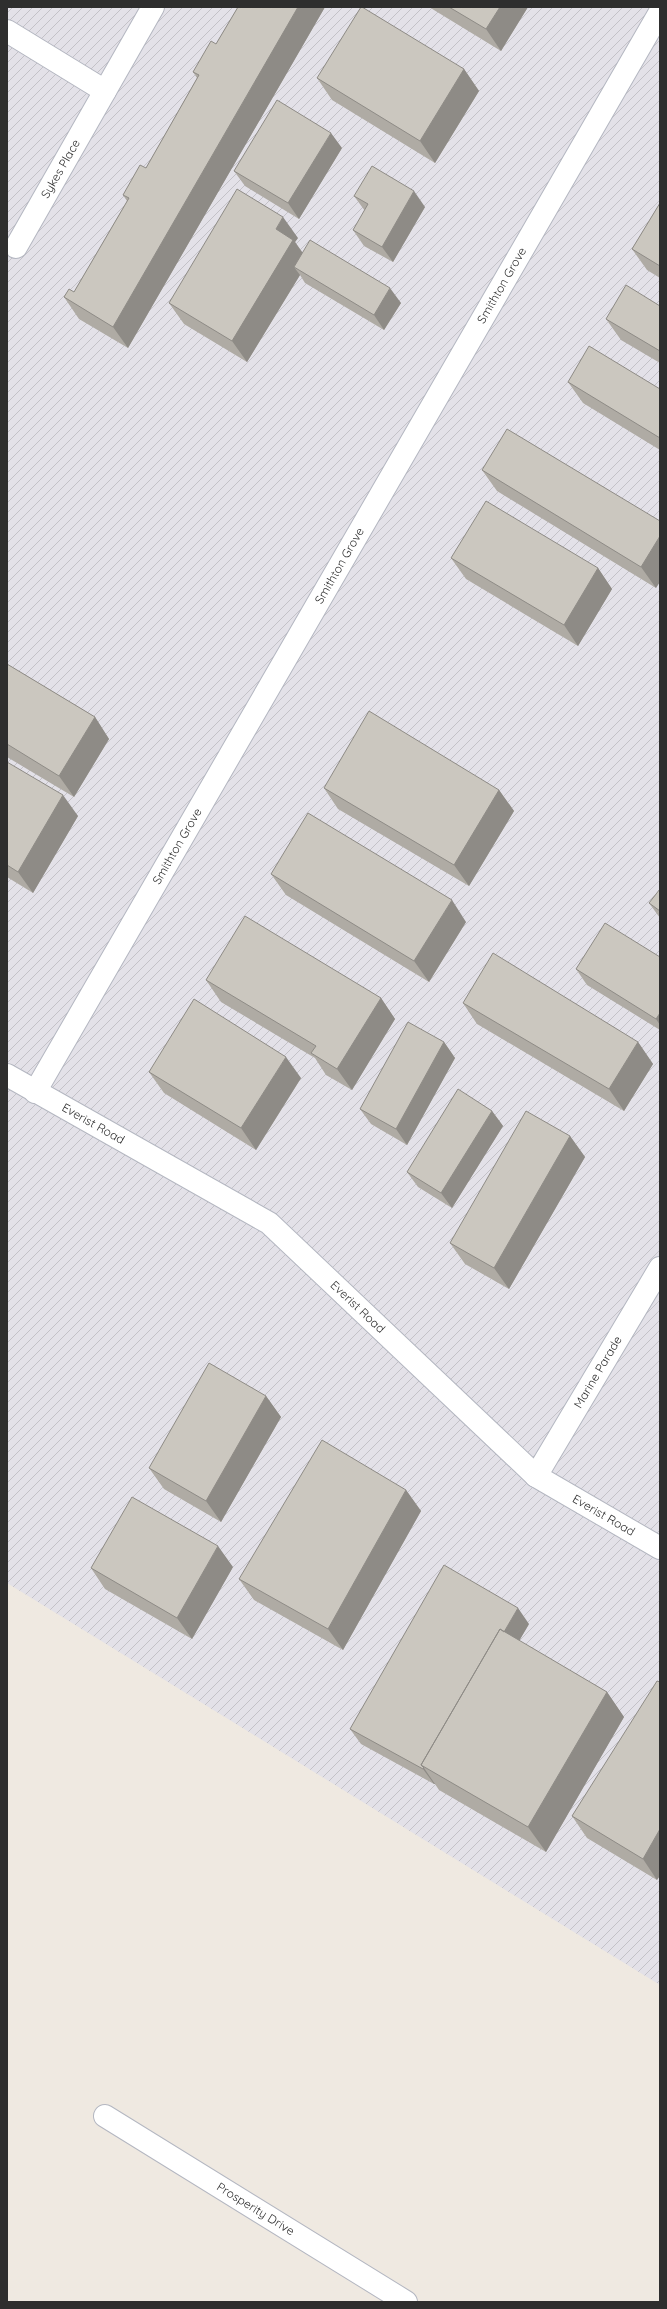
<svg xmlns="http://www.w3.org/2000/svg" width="667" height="2309" viewBox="0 0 667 2309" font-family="Quicksand,sans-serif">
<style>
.industrial{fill:url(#industrial-furrows)}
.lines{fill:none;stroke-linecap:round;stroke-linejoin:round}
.minor-casing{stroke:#b4b7c1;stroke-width:24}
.minor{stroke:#fff;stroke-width:22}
.wall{fill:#afaba4}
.shaded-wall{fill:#8e8b86}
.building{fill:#cbc7bf;stroke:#8e8b86}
.labels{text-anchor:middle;stroke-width:3.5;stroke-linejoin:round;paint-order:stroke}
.street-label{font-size:12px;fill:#2e2e2e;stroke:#fff}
</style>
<defs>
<pattern id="industrial-furrows" width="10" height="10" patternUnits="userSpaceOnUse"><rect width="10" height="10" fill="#e3e1e8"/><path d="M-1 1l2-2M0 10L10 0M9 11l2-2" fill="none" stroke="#c3c1c7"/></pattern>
</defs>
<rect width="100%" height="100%" fill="#efe9e1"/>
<!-- industrial -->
<path class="industrial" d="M7,7h653v1978l-653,-402z"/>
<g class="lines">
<defs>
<g id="minor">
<path d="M7,31l98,60"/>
<path id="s1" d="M16,247l137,-240"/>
<path id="s2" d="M7,1075l262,148 267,253 124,72"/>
<path id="s3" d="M35,1092l625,-1080"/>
<path id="s4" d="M536,1476l124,-208"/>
<path id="s5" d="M105,2116l301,186"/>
</g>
</defs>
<!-- minor casing -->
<use href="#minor" class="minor-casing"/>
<!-- minor -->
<use href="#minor" class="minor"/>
</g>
<!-- wall -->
<path class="wall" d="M238,7h87l-197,341 -49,-29 -15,-22 10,-5 53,-91 -4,-6 23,-27 51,-90 -4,-6 23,-28z
M429,7h99l-27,44z
M464,69l15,22 -44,72 -103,-63 -15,-22z
M342,148l-43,71 -54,-33 -11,-15z
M354,196l71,11 -32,55 -29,-16 -11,-16 12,-19z
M660,203v75l-13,-8 -15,-21z
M298,238l-3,4 8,11 98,50 -17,27 -79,-47 -5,-8 -53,87 -63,-38 -15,-21z
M660,306v57l-39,-23 -15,-21z
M568,382l92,7v61l-77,-47z
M482,470l178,51 -4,67 -159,-97z
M451,558l147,10 14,21 -34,57 -112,-67z
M7,664l88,53 14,22 -35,58 -67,-40z
M7,762l71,54 -45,77 -26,-16z
M324,788l175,2 15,21 -45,75 -131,-77z
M271,874l195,48 -37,60 -143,-87z
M660,889v29l-11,-15z
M660,957v73l-73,-45 -11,-16z
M206,980l175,18 14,21 -43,71 -26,-15 -11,-17 -94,-56z
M463,1003l175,39 15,22 -29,47 -147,-87z
M444,1042l11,16 -48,87 -36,-21 -11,-15z
M149,1072l152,6 -45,72 -92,-57z
M492,1111l11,15 -51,82 -34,-21 -11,-15z
M570,1136l15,21 -76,132 -44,-25 -15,-21z
M266,1396l15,21 -60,105 -57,-33 -15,-21z
M406,1490l15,21 -78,139 -89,-50 -15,-21z
M233,1567l-41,72 -87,-50 -14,-21z
M529,1624l-10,17 88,51 17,25 -78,135 -107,-62 -4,-6h-1l-73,-40 -11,-15z
M660,1682l-3,198 -70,-42 -15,-22z"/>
<!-- shaded-wall -->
<path class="shaded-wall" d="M298,7h27l-197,341 -15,-21z
M500,7h28l-27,44 -15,-22z
M464,69l15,22 -44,72 -15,-22z
M331,133l11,15 -43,71 -11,-16z
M414,191l11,16 -32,55 -11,-15z
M283,217l15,21 -3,4 13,19 -14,6 6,8 -53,87 -15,-21 44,-112z
M390,288l11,15 -17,27 -10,-15z
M660,536v46l-4,6 -15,-21z
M598,568l14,21 -34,57 -14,-21z
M95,717l14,22 -35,58 -15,-21z
M499,790l15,21 -45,75 -15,-21z
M63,795l15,21 -45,77 -15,-21z
M452,900l14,22 -37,60 -15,-21z
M381,998l14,21 -43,71 -15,-21z
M660,1013v12l-4,-6z
M444,1042l11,16 -48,87 -11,-16z
M638,1042l15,22 -29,47 -15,-22z
M286,1057l15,21 -45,72 -15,-22z
M492,1111l11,15 -51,82 -11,-15z
M570,1136l15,21 -76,132 -15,-21z
M266,1396l15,21 -60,105 -15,-21z
M406,1490l15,21 -78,139 -15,-21z
M218,1546l15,21 -41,72 -15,-21z
M518,1608l11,16 -89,151 -15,-9z
M607,1692l17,25 -78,135 -18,-25z
M424,1768l11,16h-1l-11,-15z
M660,1829v47l-3,4 -14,-21z"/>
<!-- building -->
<path class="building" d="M238,7h60l-185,320 -49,-30 5,-8 5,3 55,-94 -6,-3 17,-30 6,3 53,-93 -6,-3 18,-31 5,3z
M361,7h1l102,62 -44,72 -103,-63z
M449,7h51l-14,22z
M277,100l54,33 -43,70 -54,-32z
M372,166l42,25 -32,56 -29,-17 15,-26 -14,-8z
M237,189l46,28 -7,12 17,11 -61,101 -63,-38z
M660,203v63l-28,-17z
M310,240l80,48 -16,27 -80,-48z
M626,285l34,21v45l-54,-32z
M589,346l71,43v49l-92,-56z
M507,429l153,92v15l-19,31 -159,-97z
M486,501l112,67 -34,57 -113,-67z
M7,664l88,53 -36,59 -52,-32z
M369,711l130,79 -45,75 -130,-77z
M7,762l56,33 -45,77 -11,-7z
M308,813l144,87 -38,61 -143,-87z
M660,889v22l-11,-8z
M245,916l136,82 -44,71 -26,-16 5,-7 -110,-66z
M605,923l55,34v56l-4,6 -80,-50z
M493,953l145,89 -29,47 -146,-86z
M194,999l92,58 -45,71 -92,-56z
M408,1022l36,20 -48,87 -36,-20z
M458,1089l34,22 -51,82 -34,-21z
M526,1111l44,25 -76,132 -44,-25z
M209,1363l57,33 -60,105 -57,-33z
M322,1440l84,50 -78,139 -89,-50z
M132,1497l86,49 -41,72 -86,-50z
M444,1565l74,43 -14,24 -4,-3 -79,136 3,3 -1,1 -73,-40z
M500,1629l107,63 -79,135 -107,-62z
M657,1681l3,1v147l-17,30 -71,-43z"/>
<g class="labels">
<!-- street labels -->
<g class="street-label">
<text dy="4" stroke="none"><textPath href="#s1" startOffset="90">Sykes Place</textPath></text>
<text dy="4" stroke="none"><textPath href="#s3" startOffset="932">Smithton Grove</textPath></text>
<text dy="4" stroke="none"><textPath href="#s3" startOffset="608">Smithton Grove</textPath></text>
<text dy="4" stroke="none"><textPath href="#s3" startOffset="284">Smithton Grove</textPath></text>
<text dy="4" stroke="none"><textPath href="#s2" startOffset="99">Everist Road</textPath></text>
<text dy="4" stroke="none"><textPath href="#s2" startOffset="423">Everist Road</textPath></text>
<text dy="4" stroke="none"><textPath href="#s4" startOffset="121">Marine Parade</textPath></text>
<text dy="4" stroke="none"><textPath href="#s2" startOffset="747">Everist Road</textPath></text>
<text dy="4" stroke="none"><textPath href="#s5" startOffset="177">Prosperity Drive</textPath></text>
</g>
</g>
<!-- border -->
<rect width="667" height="2309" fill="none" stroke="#2e2e2e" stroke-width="16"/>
</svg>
